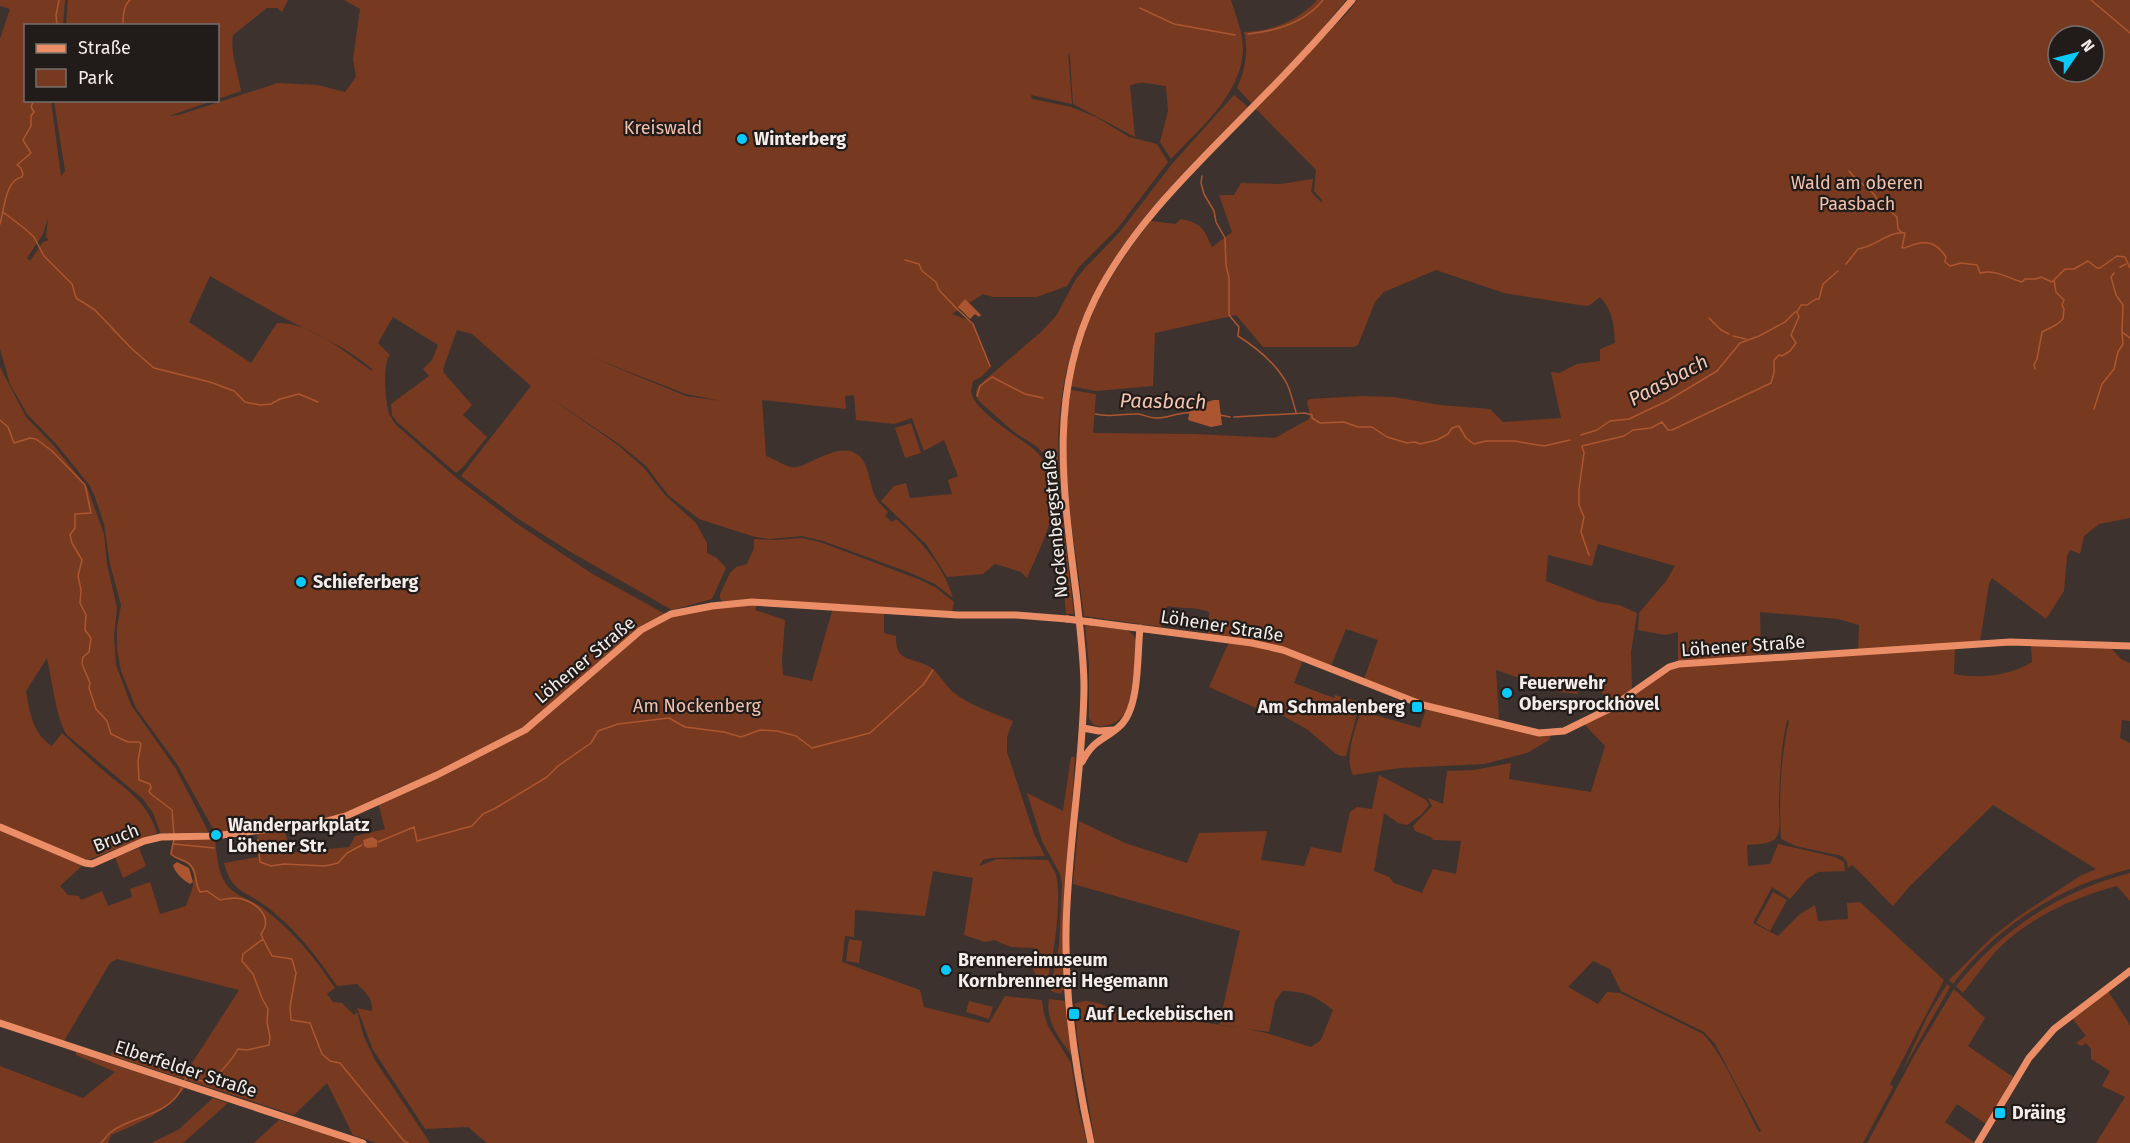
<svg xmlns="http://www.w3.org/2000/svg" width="2130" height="1143" viewBox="0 0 2130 1143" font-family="'Fira Sans',sans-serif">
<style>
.green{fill:#773a20;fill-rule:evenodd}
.water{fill:#ac5631}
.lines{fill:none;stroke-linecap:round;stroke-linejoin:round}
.stream{stroke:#ac5631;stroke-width:1.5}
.secondary{stroke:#eb8e67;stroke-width:7}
.secondary-bridge{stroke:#eb8e67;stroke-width:7}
.poi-dot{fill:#0bcafa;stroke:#211c19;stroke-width:2}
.labels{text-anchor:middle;stroke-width:4.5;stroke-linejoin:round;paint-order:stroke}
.park-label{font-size:18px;fill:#f1c1ae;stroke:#211c19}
.poi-label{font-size:18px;font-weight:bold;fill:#f3ece9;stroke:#211c19;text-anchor:start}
.street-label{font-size:18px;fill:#f3ece9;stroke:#211c19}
.water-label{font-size:20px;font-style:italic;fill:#f4c4b1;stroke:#211c19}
</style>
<rect width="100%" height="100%" fill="#3e322e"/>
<!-- green -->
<path class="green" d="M0,0h65l-2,25 -37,1v74l25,1 10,75 4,-5 -11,-70h158l-43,15 10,-1 99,-32 40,2 27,7 11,-15 -3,-18 7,-50 -16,-9h887c5,16 12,33 12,49 -1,45 -44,80 -72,110l-11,-17 8,-31 -2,-25c-12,-1 -26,-7 -36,0l5,51 -62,-33 -3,-47 -2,-5 4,52 -41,-9 1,4 39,8 25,10 33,20 28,7 11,18 -51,67 -38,38 -12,19 -30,11h-44l-10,-3 -31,20 16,6 6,7 17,40 -10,10 -8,4 -2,11 3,8c14,19 38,33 57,47 7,5 13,13 16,22 18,37 -6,75 -20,109l-6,-6 -26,-8 -12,10 -36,3 -21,-33 -45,-43 13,-15 12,-3 4,15 42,-4 -4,-14 10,-4 -14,-36 -20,11 -12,-33 -18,6 -38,-4 -2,-25 -9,1 1,13 -84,-9 4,56c10,3 21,13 31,11 16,-4 44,-26 61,-12 12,9 11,31 18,43 3,5 8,10 12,14l-3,4 7,6 4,-3c25,22 47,46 57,79l-18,-14 -24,-11 -88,-32 -21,-5 -32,3 -15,-2 -56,-18 -30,-23 -23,-30 -27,-22 -73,-49 72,50 26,23 21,27 31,28 11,20v10l10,5 9,10 -14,31 -40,11 -103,-59 -52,-33 -56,-42 70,-90 -59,-52 -15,-4 -14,39 1,4 28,32 -9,10 24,22 -24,30 -7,6 -59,-51 -5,-7 -1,-11 38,-28 -6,-7 9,-9 6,-15 -45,-28 -15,26 12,12c-8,8 -5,49 0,61 0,0 5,7 5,8l59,52 62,47 75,50 74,41 -142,115 -87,44 -45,18 -45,23 -19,5 -111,15 -39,-70 -41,-56 -15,-37 -4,-22v-21l4,-23 -11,-41 -6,-40 -9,-27 -5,-11 -33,-41 -30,-31 -17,-30 -10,-35v-310l10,-30 -10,-3zM48,218l-2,19 3,3 -6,2 -13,19 -3,-3 16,-24zM210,276c26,15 52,30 78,44 31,16 57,26 84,49v2c-28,-19 -59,-48 -95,-48l-26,40 -62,-41zM591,357l95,37 35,7 -35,-5z
M68,0h220l-6,12 -5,-4h-10l-34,27c-3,18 5,37 8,56l-23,8v-73l-152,-1z
M1317,0h29l-29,35 -65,69 -15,-16c8,-18 12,-37 7,-56 28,-1 54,-11 73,-32z
M1357,0h773v518l-31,6 -15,12 -4,18 -10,-4 -3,6 -3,35 -18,28 -54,-41 -3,6 -9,57 -122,10 1,-26 -21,-6 -78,-7 1,45 -83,6v-31l-13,3 -27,-5 1,-17 27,-32 9,-15 -77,-22 -6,22 -44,-11 -2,26 53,21 20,3 18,8 -6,39 1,40 -24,15 -14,-34c-7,5 -9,13 -17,17l1,4 -19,-2 -63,-22 3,49 -73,-16 -62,-24 14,-39 -32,-11 -15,37c-43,-16 -77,-29 -123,-32l1,-22c-14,-6 -27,-3 -42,-6l-6,21 -77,-11c-9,-74 -26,-152 -13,-226l25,4 -3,39 101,1 81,4 34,-19 1,-4 -3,-13 2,-3 53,-3 32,1 46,8 50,4 13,13 58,-4 -10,-46 8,1 18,-9 23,-3v-12l15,-6c-1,-19 -2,-32 -15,-46l-10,8 -5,1 -81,-13 -68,-23 -52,22 -9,10 -17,43 -5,2h-90l-27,-32 -81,18 -2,53 -57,5 -26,-5c4,-15 7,-31 12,-45 14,-45 40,-83 69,-120l24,3 6,-5c22,5 22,9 31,28l20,-15 -13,-37h15l7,-12 39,1 33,-5 -2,13 11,11v-3l-8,-9 2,-21 -60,-61 93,-98zM2058,36h36v36h-36z
M1234,95l14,12c-103,104 -187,182 -190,339 0,56 10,113 16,168h-8l-7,-84 -11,11c11,-32 19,-64 -8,-91 -6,-7 -15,-10 -23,-16 -13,-10 -25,-22 -38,-33 -4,-6 -4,-10 0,-16l62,-53 15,-16 20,-37 9,-11 34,-35 53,-69z
M0,367l26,50 29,30 32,40 17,47 3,30 10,44 -3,28 2,29 15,40 45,64 32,62 -1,1 -46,2 -8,-21 -10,-14 -76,-64c-11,-16 -15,-56 -20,-77l-21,33c4,21 6,42 26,55l10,-13c16,15 32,30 49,44 21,16 38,30 46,56l-69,27 -38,-14 -50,-22z
M911,423l10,30 -16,5 -10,-30z
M802,538l18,4 98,37 17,8 19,15 -2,10 -229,-10 -3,-4v-4l10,-21 6,-6 11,-3 7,-16v-9l21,1z
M758,603l-3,7 30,10 -3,40 1,15 29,6 21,-73 51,4v21l12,3c-1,28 17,20 34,31 9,6 15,18 23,25 16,13 40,21 60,29l-6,16v15l27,82 11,22 -54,2 -8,2 -4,6 18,-7 51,1c2,4 5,8 7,12 8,20 -1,84 -7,105l-12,-1 -4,-9 2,-19 -23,-1 -17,-7 -9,2 -21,-7 9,-57 -40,-7 -8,45 -70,-6 -1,27 -9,-1 -3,26 78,28 4,17 65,16 16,-27 37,4 2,14 4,12 23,37 7,44 9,36h-600l-19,-16 -43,2 -52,-79 -16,-42 15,3c1,-13 -6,-18 -15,-27l-20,2c-15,-22 -30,-42 -49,-61 -8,-7 -16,-15 -25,-21 -21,-14 -32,-14 -39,-41l34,-6 -1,-24 28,-2 5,22 59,-6 6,-11 30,-7 -7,-26 137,-65 44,-33 80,-71 33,-19 53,-9z
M1085,625l42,5c4,3 8,6 9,11 1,11 -5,66 -12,74 -5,6 -12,10 -20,11 -7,1 -12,-1 -15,-8v-54z
M1229,642l53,10 21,8 -9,23 40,15 1,-3 25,7 -14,54h-5l-6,-3 -27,-23 -37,-21 -15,-1 -47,-21z
M2031,646l81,3 9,10 9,4v58l-8,-1 -2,18 10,5v126c-70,17 -134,57 -177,115l-4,-4 44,-44 29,-22 58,-38 16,-7 -103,-64 -84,82 -16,19c-15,-14 -26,-28 -41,-41l-4,3 -1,-6 -5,-6 -46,-10 -15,-7c-2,-38 -1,-80 8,-118l-2,-1c-6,26 -7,53 -8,79 -1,10 3,28 -2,37 -4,9 -22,8 -30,9l1,21 22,-2 8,-20 57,13 9,5 1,9 -27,1 -11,7 -17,20 -18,-12 -19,36 25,13 22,-22 15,-9 3,16 30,-2 -1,-16 13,-1 84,78 -54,104 3,3 -30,56h-768l-18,-107 -2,-32c15,-9 33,5 49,8 45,8 92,10 138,20 16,4 32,10 49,15l10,-7 12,-30c-17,-14 -28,-19 -51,-19l-7,11 -6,30 -50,-7 21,-94 -167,-47 6,-63 46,22 62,20 12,-30 68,-2 -6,29 43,6 7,-19 30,6 9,-41 7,-5 15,2 7,-34 47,25 3,5 -7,9 -15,11 -9,-2 -14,-10 -10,58 15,6 5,6 28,10 11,-24 23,5 5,-33 -28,-1 -2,-3 -16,-6 -2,-5 19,-20 -4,-8 15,6 4,-33 27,-1 37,-7 -2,16 82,13 14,-46 -21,-22 34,-16 51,-38 10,-4 276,-18 -1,26c27,5 55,2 78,-12zM1593,961l17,8 11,22 83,41 11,12 46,87 -2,1c-16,-30 -34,-75 -56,-98l-83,-41 -13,-1 -9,12 -30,-17z
M1426,708l125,27 -2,5 -22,13 -43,11 -84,4 -47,7c-9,-18 2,-46 8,-64l59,17z
M1071,757h4l-12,186 1,47 -4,4 -9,-3v-5l8,-41 3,-61 -2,-10 -18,-33 -15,-48 36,18z
M0,830l83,35 -23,21 8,9 11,1 2,4 21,-9 6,15 24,-9 -2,-8 20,-7 10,32 26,-8c4,-12 15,-32 1,-42 -6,-5 -11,-4 -17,-10l3,-14 42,-1c2,15 2,32 11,45 8,12 27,16 38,25 29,22 51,49 71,79l-8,6 6,8 9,1 12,12 3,-3 7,25 11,23 55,83h-54l-23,-8 -26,-52 -33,32 -184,-60 3,-4 74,20 52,-81 -122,-31 -7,4 -46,78 -64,-21z
M139,848l7,18 -23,12 -8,-21z
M2130,873v28l-13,-15c-42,11 -84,30 -116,60 -14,14 -26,32 -38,47l-7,-7c45,-56 104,-95 174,-113z
M1773,892l14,8 -17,31 -14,-8z
M849,939l13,2 -3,22 -13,-2z
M1947,984l3,3 -48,84 25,-54z
M1954,989l31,29 -17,28 45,31 -27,47 -29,-20 -12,18 30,21h-108l48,-89z
M2108,991l22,34v118h-34l29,-46 -23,-11 8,-15 -19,-12v-10l-5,-6 -4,3 -6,-3 10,-7 -14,-18z
M1049,999l17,2 6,55c-12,-17 -27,-35 -23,-57z
M969,1001l24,6 -4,12 -23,-7z
M76,1052l109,36c-24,27 -41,33 -74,47l-3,8h-108v-77l83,32 32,-26 -39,-17z
M213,1098l15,5 -45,40h-32l27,-13z
M279,1120l76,23h-101z"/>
<!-- water -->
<path class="water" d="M965,299l16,16 -2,2 -4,-3 -5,5 -12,-12z
M1214,400h5l3,25 -11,2 -23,-7 2,-11 6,-4z
M372,837l5,3v7l-10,1 -3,-2 -1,-6z
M177,862l12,6 4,14 -3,2c-7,-4 -15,-11 -17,-19z"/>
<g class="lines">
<!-- stream -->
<path class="stream" d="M2091,0l39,33
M1140,8l34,16 61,11
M57,26l-1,-11 3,-15
M123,26c0,-9 0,-20 7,-26
M1248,34c28,-3 57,-11 75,-34
M1849,171c13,16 24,16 33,37l7,2 8,7 1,12 3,3
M1202,176l-1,7 3,11 10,17 2,11 9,16 1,27 3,13v37l10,12 -1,9c19,12 38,27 49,48 4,8 6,19 9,28
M3,212l21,16 10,9 10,19 28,28 4,14 19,12 36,38 23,20 56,14 24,9 11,11 15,3 11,-1 9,-5 19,-5 19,8
M0,224c4,-13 5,-44 22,-47l1,-3 -2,-6 -4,-3 14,-12 -8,-13 8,-14v-10l3,-4 -3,-5 3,-7
M905,260l14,4 3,7 14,11 3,8 17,18 17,16 17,42
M1846,264l12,-15c18,-2 29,-18 47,-16l-3,15c6,0 8,-3 14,-4 14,-4 22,1 30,13l-1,5 5,4 11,-3 16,2 3,8c15,-4 28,5 42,9l3,-3h11l5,-2 11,5 13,-13h9l14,-8 9,7h3l17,-12 8,1 5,11
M2120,267l6,-3
M2114,273l-3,4 5,18 7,10 -1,27 8,6
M1709,318l12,12 8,4
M1733,336l13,3
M2035,369l-1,-4 3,-6 5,-27 14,-7 7,-6 1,-10 -2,-4 2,-5 -8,-8 -2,-12
M977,396l3,-10 12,-9 33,17 18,4
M2094,409l8,-25 12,-15 4,-17 5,-8 -1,-12
M1095,414c17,4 28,-1 44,0 6,1 12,5 19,4 11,0 23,-7 33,-5
M1220,415l10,2
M1234,417l71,-4 7,2v3l8,5 24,-1 14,5h14l15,10 20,6 8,-1 5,2 17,-4 11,-6 4,-6 7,-2 7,12 8,6 12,-3h28l30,5 26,-6
M0,420l8,7 6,16 16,-5 6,1 16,12 33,34 6,28 -16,1v14l-5,7 2,8 10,17 -4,16 3,14 -1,13 6,12 -1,15 6,8 -2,14 -6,5 -1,7 8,19 -1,5 7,21 11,12 4,13 17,8h11l2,2 -3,17 1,19 11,4 1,4 -2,3 2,3 21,16 2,25
M1581,435l16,-5 13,-9 19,-2 38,-18 50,-30 23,-28 19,-7 26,-14 10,-10h2l4,-7h6l9,-6h3l4,-15 15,-13
M1589,555l-8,-23 3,-15 -5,-12v-16l5,-36 -2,-7 42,-10 9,-6 18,-2 11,-6 6,8h4l99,-47 3,-10v-13l5,-5 3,1 8,-5 6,-8 -5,-8 8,-18 -2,-5
M174,839l-3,15c7,7 16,5 21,13 5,8 3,17 8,25l7,-1 13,9c5,-1 11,-2 15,-2 18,1 40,18 26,36l2,5 -20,15 -1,7 11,13 9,24 6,11 -1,13 3,15 -1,8 -22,5 -9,-1c-5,9 -21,30 -31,32 -6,2 -14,-4 -20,-6l-2,5
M258,840l2,22 11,4 13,-2 41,2 13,-3 9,-10 15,-8
M378,842l36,-15 3,14 55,-15 11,-12 11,-5 53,-32 11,-11 33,-23 7,-12 20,-7 51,-6 16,9 39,5 17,5 19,-7 17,1 19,5 16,12 58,-15 53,-48 10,-15
M174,844l40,4
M263,939l9,17 20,3 4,14 -6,34 1,13 19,3 12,31 8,7 10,2 64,78 4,2
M101,1143c3,-3 6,-8 10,-11 21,-17 57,-15 71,-44"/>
<!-- secondary -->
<path class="secondary" d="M1091,622l161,21 31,7 140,55 116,28 25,-2 45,-22 60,-42 10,-3 331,-22 120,4
M1083,728l16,3 14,-1
M1082,762c13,-25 23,-21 40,-38 18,-20 15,-70 18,-96
M0,827l85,36 7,1 52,-23 17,-4 53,-1 110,-14 22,-6 91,-41 88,-45 116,-100 30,-16 41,-8 40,-4 206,13h58l51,4
M0,1023l363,120
M1091,1143c-15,-69 -26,-140 -25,-211 1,-82 17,-163 18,-244 0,-29 -4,-59 -7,-88 -13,-104 -30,-203 18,-301 36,-72 95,-128 150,-184 37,-37 73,-75 107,-115
M1978,1143l51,-85 25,-29 76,-58"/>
<!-- secondary-bridge -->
<path class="secondary-bridge" d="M1067,619l24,3"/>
</g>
<!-- markers -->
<g class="poi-dot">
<circle cx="742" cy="139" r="6"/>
<circle cx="301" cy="582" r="6"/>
<circle cx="1507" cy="693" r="6"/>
<rect x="1411" y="701" width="12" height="12" rx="3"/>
<circle cx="216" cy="835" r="6"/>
<circle cx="946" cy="970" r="6"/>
<rect x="1068" y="1008" width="12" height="12" rx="3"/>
<rect x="1994" y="1107" width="12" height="12" rx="3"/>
</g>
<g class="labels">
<!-- park labels -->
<g class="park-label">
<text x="663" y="134">Kreiswald</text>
<text x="1857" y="189">Wald am oberen<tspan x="1857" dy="21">Paasbach</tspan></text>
<text x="697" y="712">Am Nockenberg</text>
</g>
<!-- poi labels -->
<g class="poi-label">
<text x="754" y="145">Winterberg</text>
<text x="313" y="588">Schieferberg</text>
<text x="1519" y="689">Feuerwehr<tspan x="1519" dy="21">Obersprockhövel</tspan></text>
<text x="1405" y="713" text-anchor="end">Am Schmalenberg</text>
<text x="228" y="831">Wanderparkplatz<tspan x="228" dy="21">Löhener Str.</tspan></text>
<text x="958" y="966">Brennereimuseum<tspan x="958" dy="21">Kornbrennerei Hegemann</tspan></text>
<text x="1086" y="1020">Auf Leckebüschen</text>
<text x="2012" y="1119">Dräing</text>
</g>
<!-- street labels -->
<g class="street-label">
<text transform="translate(1055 524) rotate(-95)" y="6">Nockenbergstraße</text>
<text transform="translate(1222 626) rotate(9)" y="6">Löhener Straße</text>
<text transform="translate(1743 646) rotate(-4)" y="6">Löhener Straße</text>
<text transform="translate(585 660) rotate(-40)" y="6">Löhener Straße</text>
<text transform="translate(116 838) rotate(-22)" y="6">Bruch</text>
<text transform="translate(186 1069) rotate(18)" y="6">Elberfelder Straße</text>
</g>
<!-- water labels -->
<g class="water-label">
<text transform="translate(1668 380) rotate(-28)" y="7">Paasbach</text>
<text transform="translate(1163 401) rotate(1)" y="7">Paasbach</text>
</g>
</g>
<!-- legend -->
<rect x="24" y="24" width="195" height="78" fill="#211c19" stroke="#756f6c" stroke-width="1.5"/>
<rect x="36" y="44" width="30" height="9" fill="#eb8e67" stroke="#756f6c" stroke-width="1.5"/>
<text x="78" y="54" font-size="18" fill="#f3ece9">Straße</text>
<rect x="36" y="69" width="30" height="18" fill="#773a20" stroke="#756f6c" stroke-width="1.5"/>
<text x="78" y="84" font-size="18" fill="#f3ece9">Park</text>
<!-- north arrow -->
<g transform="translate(2076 54) rotate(55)"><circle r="28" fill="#211c19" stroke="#756f6c" stroke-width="1.5"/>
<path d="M0-4.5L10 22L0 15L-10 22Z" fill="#0bcafa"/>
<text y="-9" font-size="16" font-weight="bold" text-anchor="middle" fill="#f3ece9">N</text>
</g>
</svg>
